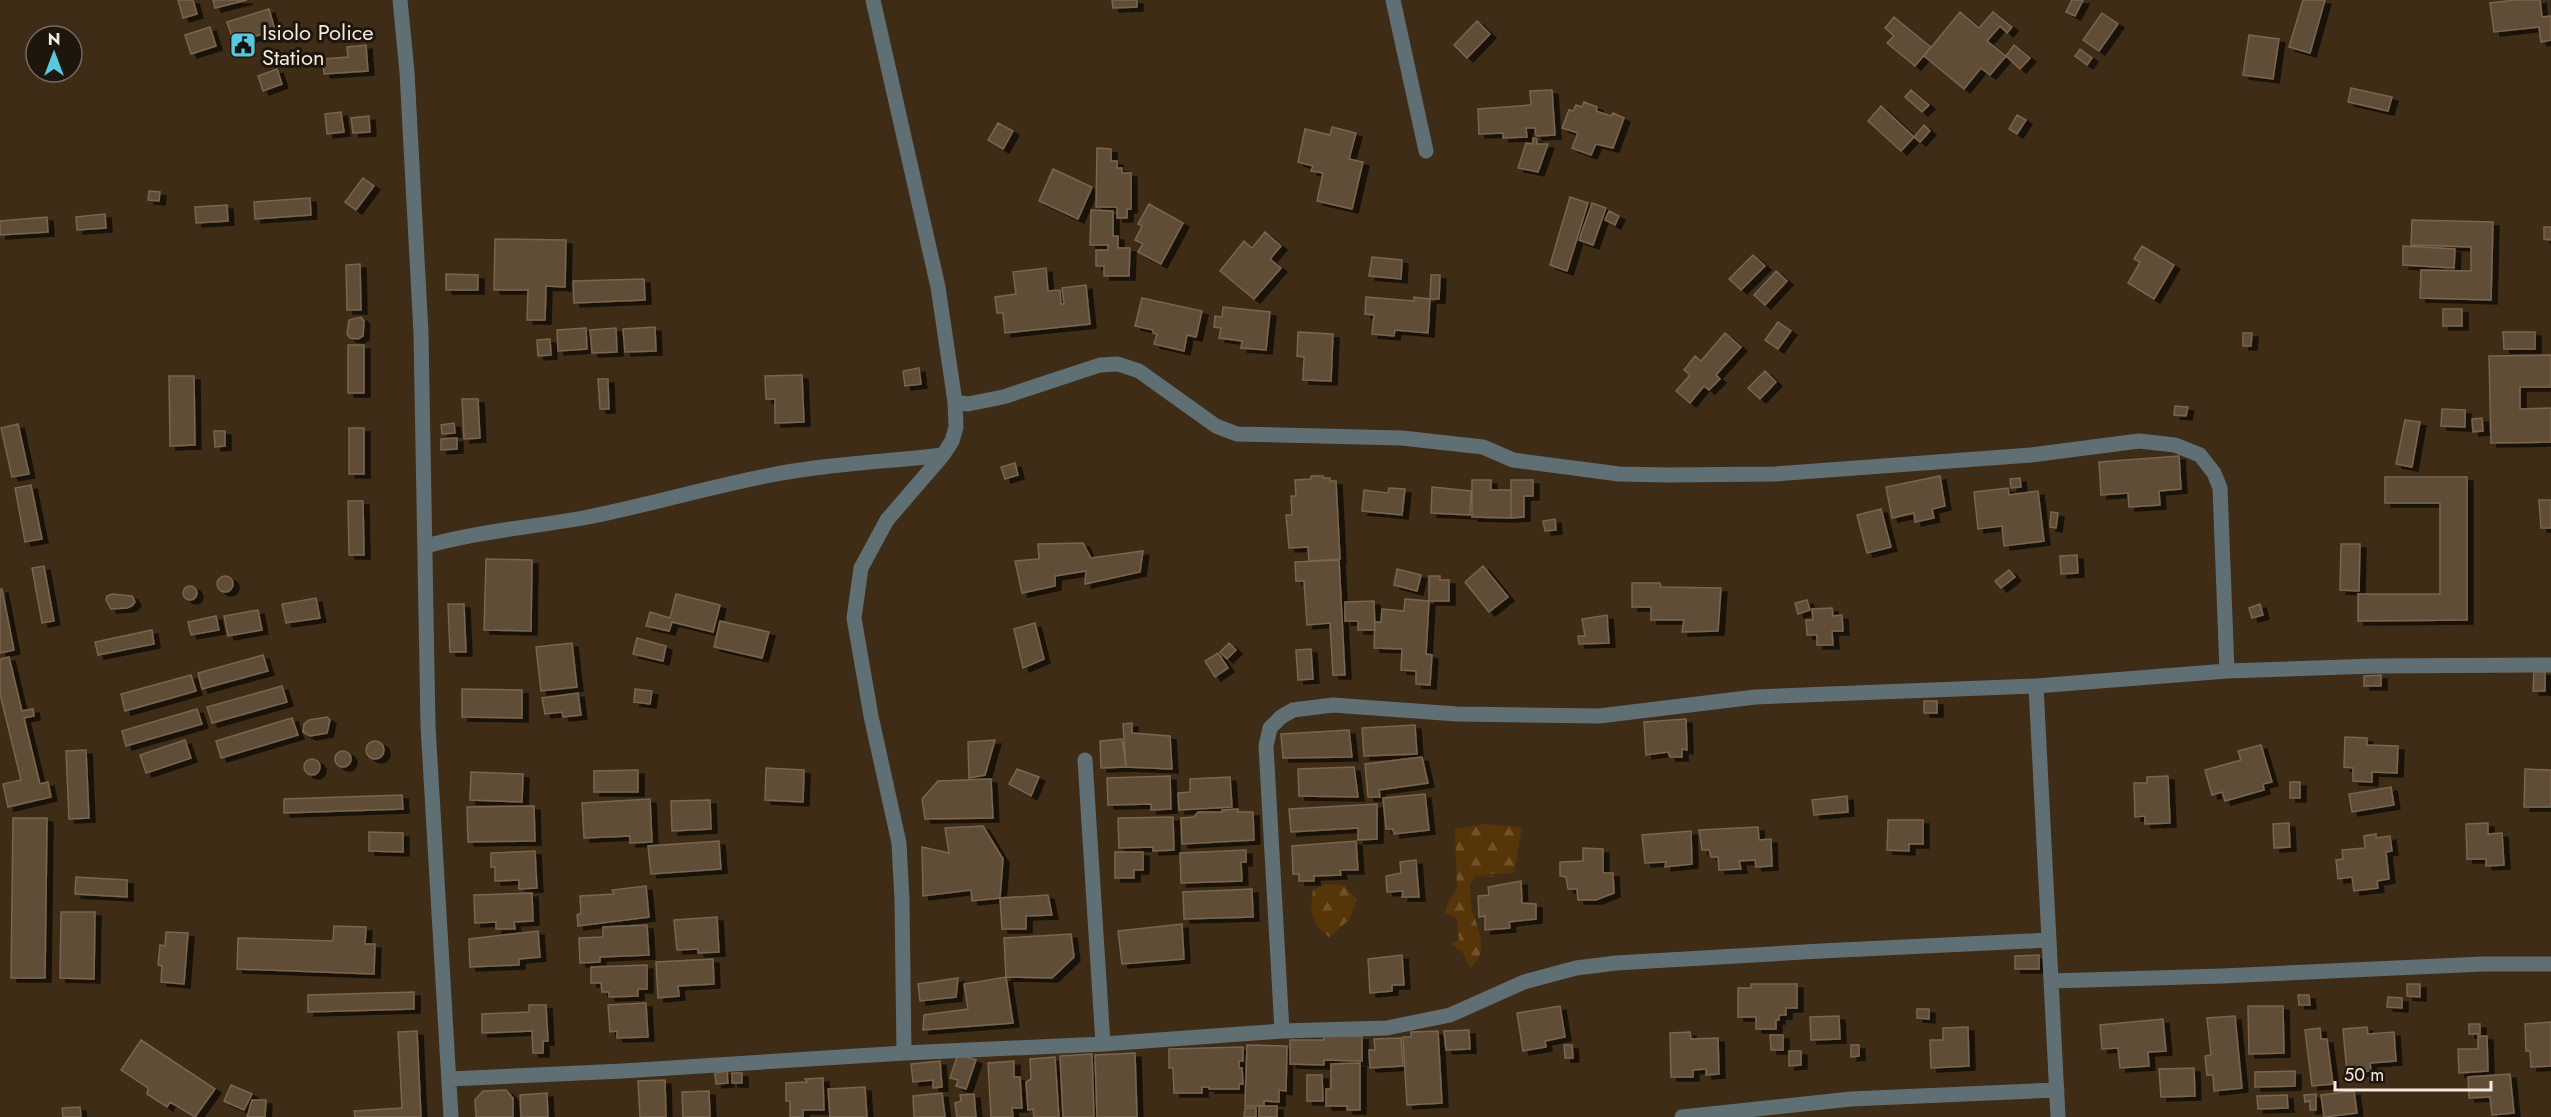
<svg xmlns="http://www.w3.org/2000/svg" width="2551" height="1117" viewBox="0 0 2551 1117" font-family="Jost,sans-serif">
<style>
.forest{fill:url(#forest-firs)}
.building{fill:#614d37;stroke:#7a654f;stroke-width:1.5;filter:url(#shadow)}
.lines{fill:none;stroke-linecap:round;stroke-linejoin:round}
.minor{stroke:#606f73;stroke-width:15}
.labels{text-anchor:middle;stroke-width:6;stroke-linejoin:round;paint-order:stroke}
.poi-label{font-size:22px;fill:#f6eadd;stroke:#1e160d;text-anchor:start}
</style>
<defs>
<pattern id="forest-firs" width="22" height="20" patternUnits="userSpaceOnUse" patternTransform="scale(1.5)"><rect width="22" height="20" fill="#563509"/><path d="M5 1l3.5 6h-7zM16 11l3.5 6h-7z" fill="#6f522c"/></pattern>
<filter id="shadow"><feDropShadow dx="6" dy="4" stdDeviation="0" flood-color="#0009"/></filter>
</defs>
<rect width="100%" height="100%" fill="#3e2c17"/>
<!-- forest -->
<path class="forest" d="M1484,824l38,3 -8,46 -43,2 27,1 -22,1 -6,7c1,10 0,21 3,30 7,19 16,38 -3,54l-7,-15 -12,-9 8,-4 -2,-22 -12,-5 3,-11 9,-13 -2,-60z
M1326,884l17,1 14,14 -8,21 -20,17c-19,-15 -19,-24 -16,-47z"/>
<!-- building -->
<path class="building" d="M178,0h15l4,14 -14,4z
M213,0h34l-32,8z
M1112,0h25v7l-24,1z
M2072,0h11l-8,16 -9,-4z
M2303,0h22l-15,53 -21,-6z
M2515,0h25l2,17 9,-1v24l-10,2 -2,-15 -45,5 -4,-29z
M269,9l6,21 -41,13 -7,-21z
M1960,12l19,16 14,-16 19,15 -5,6 -7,-7 -13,15 19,15 -16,19 -9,-7 -17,21 -40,-33z
M2102,13l16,11 -19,27 -16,-11z
M1894,17l37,30 -16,19 -28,-23 7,-7 -9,-8z
M1477,21l13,13 -23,24 -13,-13z
M210,27l6,19 -25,8 -6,-19z
M2249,35l30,4 -6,40 -30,-4z
M366,45l2,26 -44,3 -1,-15 25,-2 -1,-10z
M2014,45l16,13 -10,11 -14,-13z
M2080,49l12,9 -5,7 -12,-9z
M277,69l5,15 -19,7 -5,-15z
M2351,88l41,9 -4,14 -40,-9z
M1552,90l3,45 -19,1 -1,-8h-9l1,9 -24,1v-5l-24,1 -1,-25 53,-4 -1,-14z
M1911,90l18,15 -7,7 -17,-15z
M1584,102l13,5 -1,4 15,5 2,-3 11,5 -11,30 -17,-4 -5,11 -19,-7 6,-15 -16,-5 7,-18 4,1 3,-6 6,2z
M1881,106l33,31 -13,14 -33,-30z
M341,112l3,20 -17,2 -2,-20z
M2017,115l9,5 -9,14 -8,-5z
M369,116l1,16 -17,1 -2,-15z
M998,123l15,8 -10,18 -15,-9z
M1924,125l6,6 -10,11 -6,-5z
M1332,127l24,6 -7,26 14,3 -11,47 -35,-8 6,-28 -12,-2 2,-5 -15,-4 7,-33 25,6z
M1533,138l4,1v5h11l-10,28 -20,-4 8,-25 7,1z
M1097,148l14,1v12h6v7h5v5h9v36h-4v9h-10v-11h-21z
M1053,169l39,18 -14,32 -39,-18z
M363,178l11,8 -18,24 -11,-8z
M149,191l11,1 -1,9 -11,-1z
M1570,197l18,6 -21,68 -17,-6z
M310,198l1,17 -56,4 -1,-17z
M1592,203l14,5 -13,37 -14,-5z
M1149,204l34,19 -22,41 -23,-12 5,-8 -8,-4 7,-14 -4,-2z
M227,205l1,16 -32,2 -1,-16z
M1091,210l22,1v25h5v12h12l-1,28h-25v-10h-8v-16h12v-5h-18z
M1609,211l10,5 -4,9 -10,-5z
M105,214l1,14 -29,2 -1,-13z
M47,217l1,15 -48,3v-14z
M2412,220l81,2 -2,78 -71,-2 1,-28 50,1v-24l-60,-2z
M2544,227h7v13l-7,-1z
M1265,232l16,14 -11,13 11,9 -27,31 -34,-28 24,-30 8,7z
M495,239l71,1 -1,47 -19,-1 -1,34h-18l1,-30h-34z
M2142,246l32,19 -20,34 -26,-16 12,-21 -6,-3z
M2403,246l52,3 -1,19 -51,-3z
M1753,255l12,11 -24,24 -12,-11z
M1372,257l30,3 -1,19 -32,-3z
M360,264l1,46h-14l-1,-45z
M1046,268l2,23 12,-1 1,14h3l-2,-16 24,-3 4,39 -85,9 -2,-20h-6l-2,-16 21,-3 -3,-22z
M1776,271l11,10 -22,24 -11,-10z
M446,274l32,1v15h-32z
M1431,275h9l-1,24h-9z
M644,279l1,21 -71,3 -1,-22z
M1366,297l48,4v-4l16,2 -2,34 -33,-3 -1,6 -22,-2 2,-19 -9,-1z
M1142,298l60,13 -6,26 -9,-2 -3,16 -30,-7 3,-10 -4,-1v-3l-18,-4z
M1223,307l47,5 -4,38 -25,-2 1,-7 -23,-3 2,-10 -7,-1 1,-11 7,1z
M2443,309h19v17h-19z
M361,317l3,4 -1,15 -5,3 -8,-1 -3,-4 2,-14z
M1778,322l13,9 -13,18 -13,-9z
M655,327l1,24 -31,1 -2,-23z
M586,328l1,21 -29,2 -1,-21z
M616,328l1,24 -25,1 -2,-23z
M1298,332l35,2 -2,47 -28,-1 1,-23 -7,-1z
M2503,332h32v17h-31z
M1725,333l16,14 -25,28 4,4 -11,11 -5,-4 -14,17 -14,-12 14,-16 -6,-5 11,-14 6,5z
M2243,333h9l-1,13h-8z
M550,339l1,16 -13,1 -1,-16z
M348,345h16v48h-16z
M2551,355v32h-31v22l31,-1v34l-60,1 -2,-87z
M919,368l2,16 -16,2 -2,-15z
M1765,371l11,11 -16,17 -12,-11z
M802,375l2,47 -29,1v-24h-9l-1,-23z
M169,376h25l1,69 -25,1z
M598,379h10l1,30h-9z
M462,399h16l2,39 -16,1z
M2175,406l13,1 -2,9 -12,-1z
M2442,409l23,1v17l-24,-1z
M2482,418l1,13 -10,1 -1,-13z
M2405,420l15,2 -8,45 -16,-3z
M454,423l1,10 -13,1 -1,-9z
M18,424l11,50 -17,3 -11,-49z
M349,428h15v46h-15z
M214,431h11v15l-10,1z
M457,438v11l-16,1v-11z
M2179,456l2,33 -22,2 1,14 -31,2 -1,-14 -27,2 -2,-33z
M1015,463l3,12 -13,4 -4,-12z
M1311,476h12v2h7v3h6l4,78 -31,2 -1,-14 -19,1 -3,-33h6l-1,-19h5l-1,-16 16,-1z
M1940,476l5,30 -13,3 2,9 -19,4 -1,-9 -22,5 -6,-31z
M2385,477h82v143l-109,1v-27h82v-91h-55z
M2020,478l1,9 -10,1 -1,-9z
M1472,480h19v10h20v28l-39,-1z
M1511,480h22v16h-9v21l-13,1z
M31,485l11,54 -17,3 -10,-54z
M1432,487l39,4 -1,24 -39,-2z
M1389,488l16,1 -3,26 -40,-4 2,-21 24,3z
M2008,488l1,7 29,-4 6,50 -40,5 -2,-20 -24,3 -4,-37z
M2539,500h12v28h-10z
M348,501h15l1,54h-15z
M1881,509l10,38 -24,6 -10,-38z
M2051,512l7,1 -2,15 -6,-1z
M1555,519l1,11 -11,1 -2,-10z
M1083,543l8,15 52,-7 -3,21 -55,12 1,-13 -31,5v10l-33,7 -7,-32 24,-2 -1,-15z
M2341,544h19l-1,47 -19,-1z
M2077,555l1,18 -17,1 -1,-18z
M486,559l46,1 -1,71 -47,-1z
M1339,560l6,115h-12l-3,-52 -23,2 -3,-44h-8l-1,-19z
M44,566l10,55 -12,2 -10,-55z
M1483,566l25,31 -19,15 -24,-30z
M1397,569l24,6 -4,16 -23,-6z
M2009,570l6,7 -14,11 -6,-7z
M1429,576h11v4h9v21h-20z
M217 584a8 8 0 1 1 16 0a8 8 0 1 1-16 0Z
M1632,583h28l1,4 60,1 -3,43 -36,1 2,-12h-33v-13h-19z
M183 593a7 7 0 1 1 14 0a7 7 0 1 1-14 0Z
M0,589h2l12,61 -14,3z
M112,594l20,2 3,6 -3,4 -5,2 -16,1 -5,-9 1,-4z
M676,594l44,11 -7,27 -41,-10 -3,9 -23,-5 4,-14 20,6z
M316,598l4,20 -34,5 -4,-19z
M1405,599l24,2 -3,53 6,1 -2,30 -14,-1v-13l-15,-1 1,-21 -28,-1 1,-26h6l1,-13 22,2z
M1807,600l3,10 -12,4 -3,-11z
M1374,601l1,29h-17v-9h-13v-19z
M448,604h16l2,48h-16z
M2260,604l3,11 -11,3 -3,-10z
M1832,608l1,8 9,-1 1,16h-11l1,14h-16v-10h-10l-1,-15h7l-1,-11z
M258,610l4,20 -34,6 -4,-20z
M1607,615l2,28 -30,1 -1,-8h7l-3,-17z
M216,616l3,14 -28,5 -3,-13z
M720,621l49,11 -7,26 -48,-11z
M1035,623l9,36 -21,9 -9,-39z
M152,630l2,14 -56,11 -3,-13z
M637,638l29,8 -3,15 -30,-7z
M572,643l5,44 -36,4 -5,-44z
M1229,643l7,7 -9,9 -7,-7z
M1311,649l2,30 -15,1 -2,-30z
M1218,653l10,15 -13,9 -10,-16z
M263,655l5,16 -66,18 -4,-16z
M9,657l13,54 11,-2 1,7 -10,2 16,66 8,-2 3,15 -43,10 -5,-23 18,-4 -21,-86v-35z
M2534,671l11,1v19h-12z
M191,675l5,16 -71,20 -4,-17z
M2381,675v11h-17v-10z
M282,686l5,16 -75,21 -5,-16z
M462,689l60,1v28l-60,-1z
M635,689l17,2 -2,13 -16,-2z
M578,693l3,22 -18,2 -1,-5 -17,2 -3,-16z
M1924,701h13v12h-13z
M197,709l5,15 -76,22 -4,-15z
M327,717l3,3 -3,13 -17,3 -7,-4 1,-8 5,-4z
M292,718l6,17 -77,23 -5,-17z
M1686,719l1,31 -5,-1v8h-12l-2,-5 -22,3 -2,-33z
M1132,723v10l38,3 2,33 -46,-2 -3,-43z
M1415,725l2,29 -53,2 -2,-28z
M1349,730l3,27 -69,1 -2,-24z
M2345,737l22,1v7l31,1 -1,27 -25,-1v10l-19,-1v-13l-9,-1z
M1122,739l4,28 -25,1 -1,-27z
M185,740l6,18 -45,15 -6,-18z
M995,740l-10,35 -16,3 -1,-36z
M366 750a9 9 0 1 1 18 0a9 9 0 1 1-18 0Z
M2261,745l11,37 -9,2 1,6 -39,11 -3,-9 -10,3 -7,-25 36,-10 -3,-9z
M86,750l3,68 -20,1 -3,-68z
M335 759a8 8 0 1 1 16 0a8 8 0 1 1-16 0Z
M1422,757l6,26 -49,7 1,7h-12l-3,-33z
M304 767a8 8 0 1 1 16 0a8 8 0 1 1-16 0Z
M1354,767l4,30 -59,-1 -1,-27z
M766,768l38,2 -1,32 -38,-2z
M1017,769l22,8 -8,19 -22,-12z
M2525,769l26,1v37h-27z
M638,770v22h-44v-21z
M471,772l52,2 -1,28 -52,-2z
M1170,776l1,33 -20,1v-6l-43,1 -1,-27z
M2168,776l2,47 -25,1v-8l-10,1 -1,-34h13v-6z
M1230,777l2,30 -53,3 -1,-17 12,-1v-13z
M991,779l2,39 -68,1 -3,-20 16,-18z
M2290,782h10v16h-10z
M2391,787l3,18 -42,7 -3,-18z
M1425,794l4,36 -35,4 -1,-5h-7l-3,-31z
M402,795l1,14 -119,4v-14z
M1847,796l1,16 -34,3 -2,-15z
M650,799l2,43 -22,1v-7l-46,2 -2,-35z
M710,800l1,29 -39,2 -1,-30z
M1377,804v35l-19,1v-12l-67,4 -2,-23z
M534,806l1,35 -67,1 -1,-35z
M1238,809v3h15l1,28 -72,4 -1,-26 13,-1 4,-5h24v-2z
M1173,817l1,33 -21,1v-4l-34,1 -1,-30z
M13,818h34l-2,160h-34z
M1888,820h35v24h-14v7l-22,-1z
M2289,823l1,24 -16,1 -1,-24z
M2488,823v11l14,-1 2,32 -18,1v-7h-19l-1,-35z
M983,826l20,33 -3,39 -28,3 -1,-11 -48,6 -1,-49 27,6 -4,-25z
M1758,827l1,13 12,-1 1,27 -16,1 -1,-7 -16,1 2,8 -22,1 -1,-13h-7l-2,-7h-7l-3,-20z
M1691,831l1,33 -27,3 1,-5 -21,1 -3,-28z
M369,832l34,1v19l-34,-1z
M2376,834v4l14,-2 2,15 -6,1 3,27 -12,2 1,7 -24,3 -2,-14 -14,2 -2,-19 7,-1 -1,-9 23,-2 -1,-12z
M719,841l2,28 -70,5 -3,-28z
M1356,841l2,29h-18l1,5 -27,1v5h-15v-7h-6l-1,-28z
M1583,848l20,1v24h10l1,20 -18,7h-18l-1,-11h-9l-2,-12 -6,-1v-14l23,-1z
M1246,850v12h-5l1,19 -61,2 -1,-30z
M535,851l2,37 -18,1v-9l-24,1v-14h-4v-14z
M1115,852h28v18h-9v8h-19z
M1416,860l3,37h-17l1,-6 -16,1 -1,-16 15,-3 -1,-11z
M76,877l51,3v17l-52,-3z
M1521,881l1,22 14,1v15l-27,3 1,6 -25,2v-14l-6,1 -1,-21 11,-1 -1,-8z
M646,886l3,31 -71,9 -1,-11 4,-2 -1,-17 34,-2 -2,-4z
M1252,889l1,28 -69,2 -1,-27z
M532,893l1,28 -19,1 1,7h-19v-7l-21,1 -1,-28z
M1048,895l4,20 -26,1v13h-24l-2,-31z
M61,912h34l-1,67 -34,-1z
M717,917l2,35 -21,1v-4l-21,1 -3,-30z
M1182,924l2,35 -62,5 -4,-33z
M647,925l2,30 -49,2v5l-20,1 -1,-25 24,-1v-10z
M334,926l32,1 -1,17h10l-1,30 -137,-5 1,-31 95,3z
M538,931l2,26 -21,2v6l-49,2 -1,-28z
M166,932l22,1 -4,51 -23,-2 1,-16 -4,-1 2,-20 5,1z
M1071,934l3,23 -22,21 -46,-1 -2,-39z
M1402,955l2,30h-12v6l-22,2 -2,-34z
M2039,955v14h-24v-13z
M713,959l1,25 -36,2 1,10 -21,2 -2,-36z
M647,965v24h-9v7l-29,1v-5h-7l-1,-9h-10v-16z
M1006,977l7,46 -90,7 1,-15 44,-6 -4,-25z
M958,978l-2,19 -36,4 -2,-17z
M1751,984h46v24h-11v7h-7v5h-3v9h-20v-12h-18v-29h13z
M2407,984h13v13l-13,-1z
M414,992v17l-106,3v-17z
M2298,995h11l1,10h-11z
M2388,997l14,1v10l-15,-1z
M646,1003l2,34 -31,1v-7l-7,1 -2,-27z
M529,1005h17l2,36h-5v12h-10l-1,-22 -50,2v-19l47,-2z
M1560,1006l5,31 -20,4 1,6 -23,4 -6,-38z
M2248,1006h35l1,47 -35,1z
M1917,1009h12v10l-12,-1z
M1839,1016l1,23 -29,1 -1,-23z
M2235,1016l7,72 -28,3 -1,-16h-6l-2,-19 6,-1 -4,-37z
M2163,1019l3,32 -18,1 1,14 -29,2 -2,-20 -16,1 -2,-24z
M2551,1022v44l-20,1 -1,-16h-4l-1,-27z
M2469,1024h11v10h-11z
M1968,1027l1,39 -38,2 -1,-28h13v-12z
M2367,1027l1,7 26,-2 2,29 -26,2 1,8 -24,2 -4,-44z
M2320,1028l1,11h6l6,45 -21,2 -7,-56z
M1469,1030l1,19 -24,1 -2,-19z
M417,1031l4,86h-66l-1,-6 48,-3 -4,-76z
M1438,1031l4,72 -35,2 -4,-68h8v-5z
M1690,1032l1,7 27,-1 1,36 -13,1v-6l-13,1v7h-22l-1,-44z
M1324,1035l38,1v25l-38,-1v5l-34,-1v-24h34z
M1770,1035h13v15h-12z
M2478,1036h9l1,35 -29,2 -1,-24h20z
M1401,1038l2,28 -33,2 -1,-18h6l-1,-11z
M141,1040l74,49 -20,28 -25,-15 -3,5 -20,-13 1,-6 -27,-18z
M1247,1045l40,1 -1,45 -7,-1v12l-15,-1v5h-19z
M1564,1045h8l1,13h-8z
M1851,1045h8v11l-8,1z
M1243,1047v14h-4v7h3l1,16h-4v5h-30v-2h-7v6h-28l-1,-25h-4v-19z
M1789,1051h12v14l-12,1z
M1135,1053l2,64h-40l-2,-62z
M958,1054l18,6 -10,29 -10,-3 2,-6 -8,-2z
M1092,1054l2,63h-31l-3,-61z
M1055,1057l4,60h-25l-1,-8 -5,1 -2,-28 5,-3 -1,-20z
M940,1061l2,26 -9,1v-8l-20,2 -2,-18z
M1014,1061v16h6l2,31h-10l1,9h-22l-3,-54z
M1360,1063v47h-13v-4h-21v-17h5v-25z
M2194,1068l1,28 -34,1 -2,-28z
M727,1071l1,12 -12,1 -1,-11z
M2295,1071v15l-40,1v-15z
M732,1073h10v10h-10z
M2510,1074l4,39 -22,2 -2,-18 -21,1 -1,-21z
M1307,1075h15l1,26h-16z
M823,1078l1,32h-21v7h-13v-16h-4v-18l21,-1 -2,-3z
M665,1080l1,37h-26l-2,-36z
M231,1085l21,9 -8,16 -20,-9z
M865,1087l2,30h-37l-2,-28z
M506,1090l7,8v19h-37l-1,-17 8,-9z
M709,1091l1,26h-27l-1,-25z
M2354,1091l3,22 -33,4 -3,-22z
M547,1093l1,24h-27l-1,-22z
M942,1093l3,24h-31l-1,-21z
M974,1094l2,23h-19l-2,-14 6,-2 -1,-6z
M2316,1094v16h-6v-9l-5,1 -1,-7z
M2287,1095l1,13 -30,1 -1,-13z
M252,1100h14l-1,17h-18z
M1259,1106h18v11h-18z
M80,1107l1,10h-18l-1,-9z
M1245,1108h11v9h-12z"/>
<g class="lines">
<!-- minor -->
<path class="minor" d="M400,0l7,72 14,261 7,393 23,391
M873,0l65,287 17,115 1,25 -4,14 -9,14 -56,65 -26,48 -7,50 17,98 28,127 3,57 2,153
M1393,0l33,151
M955,402l13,2 35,-7 97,-32 18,-1 21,7 77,55 21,8 165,4 81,9 30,13 106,14 48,1 108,-1 256,-19 108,-14 36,4 25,10 14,18 6,15 7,183
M426,546c53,-15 108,-19 162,-29 60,-12 118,-29 178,-41 58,-12 118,-14 177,-21
M2036,686l22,431
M1085,760l18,284
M2051,981l171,-5 261,-12h68
M1282,1031l-16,-285 4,-18 11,-11 12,-7 40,-5 124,9 142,2 156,-19 281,-11 191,-15 148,-5 176,-1
M449,1079l174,-8 281,-18 199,-9 179,-13 105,-3 63,-13 74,-33 52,-14 40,-5 205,-12 228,-11
M1682,1117l169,-18 206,-9"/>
</g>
<!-- icons -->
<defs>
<symbol id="civic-square" viewBox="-11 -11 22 22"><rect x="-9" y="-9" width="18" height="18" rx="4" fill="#56c9e1" stroke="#1e160d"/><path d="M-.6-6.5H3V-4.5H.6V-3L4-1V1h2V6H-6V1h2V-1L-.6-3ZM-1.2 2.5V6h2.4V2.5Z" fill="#111"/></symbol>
</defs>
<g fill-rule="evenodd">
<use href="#civic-square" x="228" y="30" width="30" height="30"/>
</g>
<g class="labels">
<!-- poi labels -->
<g class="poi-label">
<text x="262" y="40">Isiolo Police<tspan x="262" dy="25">Station</tspan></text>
</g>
</g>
<!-- north arrow -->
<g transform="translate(54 54)"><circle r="28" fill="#1e160d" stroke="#746b60" stroke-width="1.5"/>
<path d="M0-4.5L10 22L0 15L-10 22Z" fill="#56c9e1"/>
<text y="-9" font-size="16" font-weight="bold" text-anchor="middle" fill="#f6eadd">N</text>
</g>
<!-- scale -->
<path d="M2335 1081v9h156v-9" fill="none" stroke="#f6eadd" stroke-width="3"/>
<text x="2344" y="1081" font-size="18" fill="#f6eadd" stroke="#1e160d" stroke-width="4.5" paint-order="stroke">50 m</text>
</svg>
